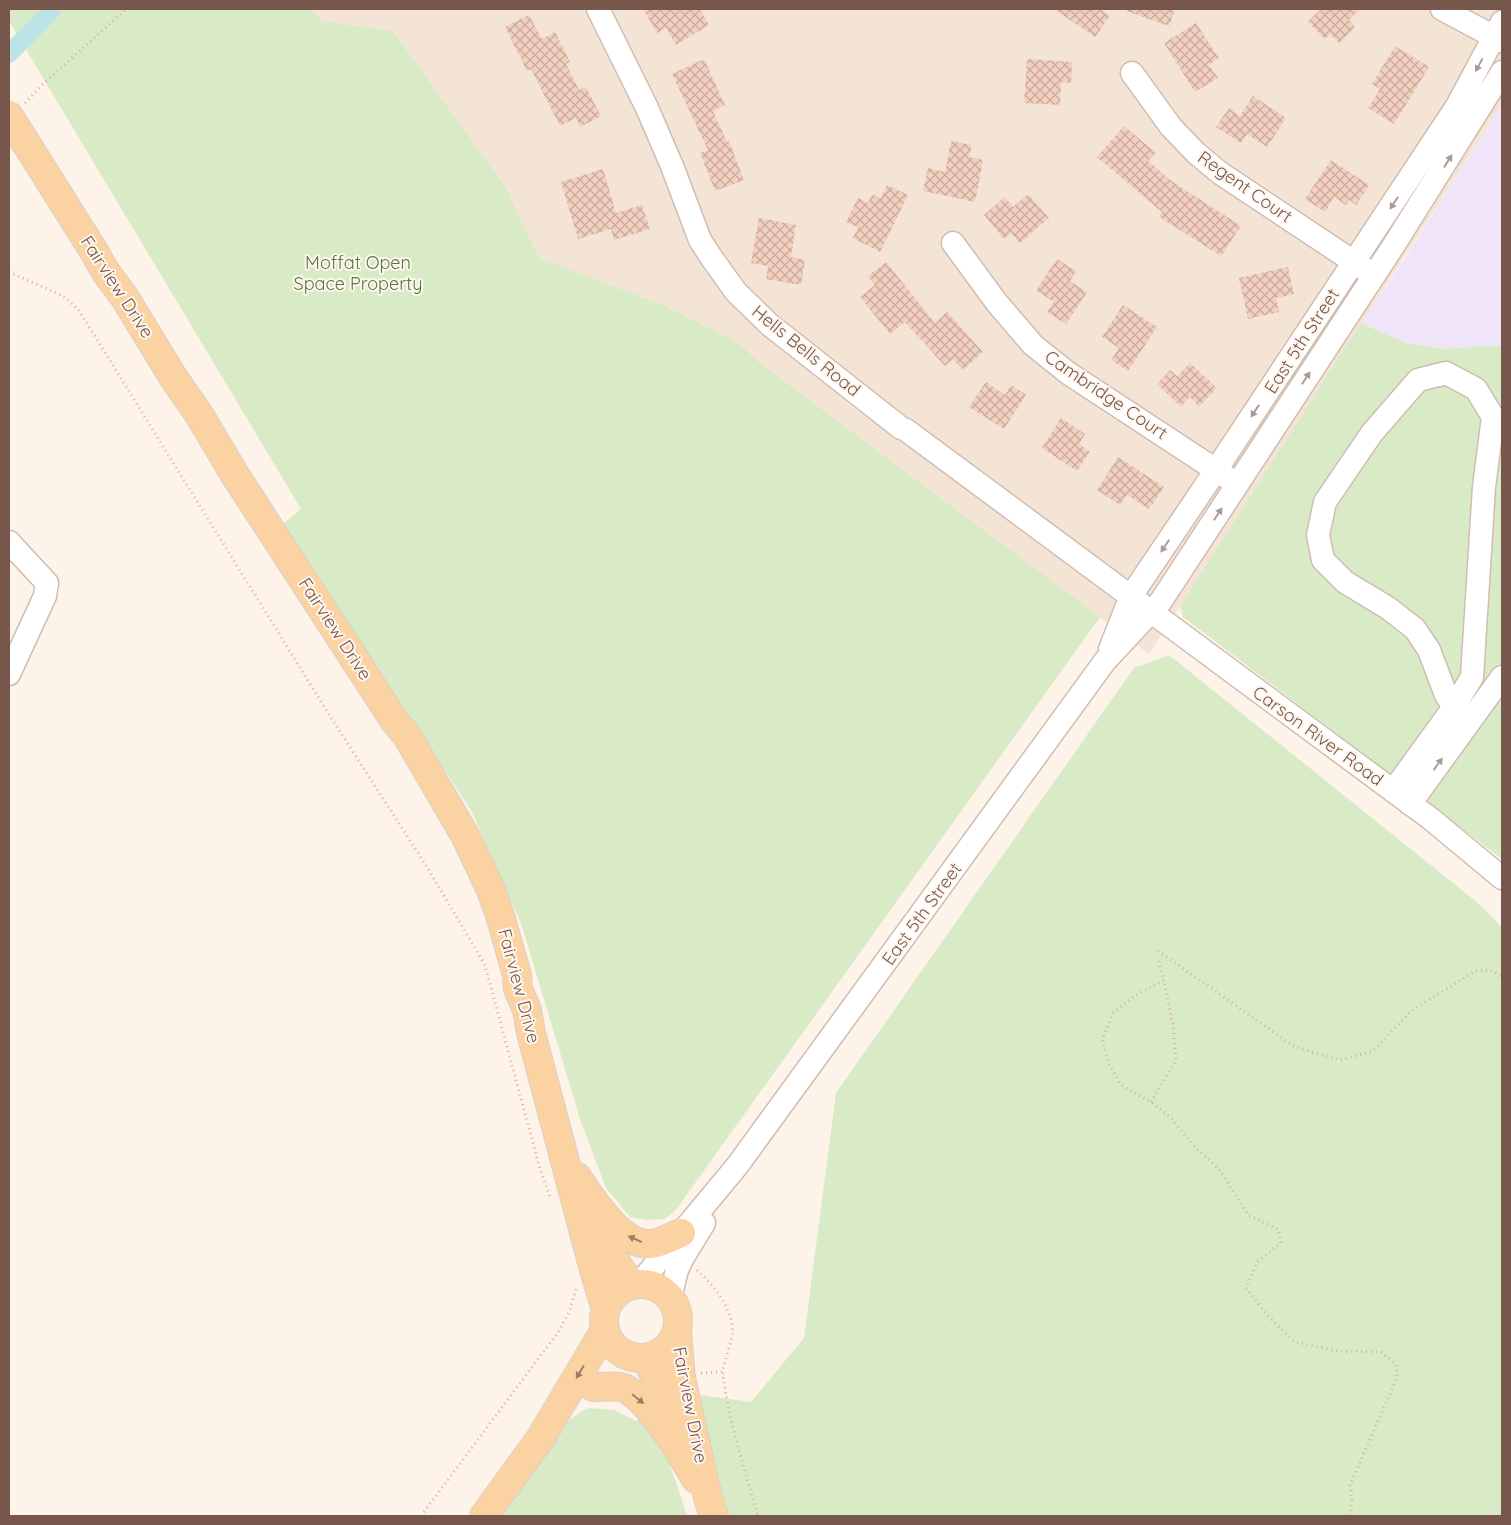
<svg xmlns="http://www.w3.org/2000/svg" width="1511" height="1525" viewBox="0 0 1511 1525" font-family="Quicksand,sans-serif">
<style>
.residential{fill:#f4e4d6}
.education{fill:#f0e4f9}
.green{fill:#d8ebc6}
.lines{fill:none;stroke-linecap:round;stroke-linejoin:round}
.canal{stroke:#bce4e7;stroke-width:18}
.building{fill:url(#building-cross-hatch)}
.minor-casing{stroke:#d1bcb0;stroke-width:25}
.major-casing{stroke:#d9d0cd;stroke-width:30}
.path{stroke:#d8b2a2;stroke-width:3;stroke-dasharray:1 4;stroke-linecap:butt}
.minor{stroke:#fff;stroke-width:22}
.major{stroke:#fbd2a1;stroke-width:28}
.oneway{fill:#ad9a93}
.oneway2{fill:#9f7c65}
.labels{text-anchor:middle;stroke-width:4;stroke-linejoin:round;paint-order:stroke}
.street-label{font-size:18px;fill:#77574b;stroke:#fff7ef}
.park-label{font-size:18px;fill:#557740;stroke:#fff7ef}
</style>
<defs>
<pattern id="building-cross-hatch" width="8" height="8" patternUnits="userSpaceOnUse" patternTransform="scale(1.25)"><rect width="8" height="8" fill="#f2cfbf"/><path d="M0 0l8 8M0 8l8-8" fill="none" stroke="#c9ab9d"/></pattern>
</defs>
<rect width="100%" height="100%" fill="#fdf3e8"/>
<!-- residential -->
<path class="residential" d="M311,9h1191v96l-353,549 -389,-291 -22,-21 -77,-38 -122,-46 -34,-72 -112,-155 -70,-10z"/>
<!-- education -->
<path class="education" d="M1502,105v240l-60,4 -36,-6 -45,-20 34,-49z"/>
<!-- green -->
<path class="green" d="M9,9h302l12,12 70,10 112,155 34,72 122,46 77,38 22,21 340,254 -425,594 -11,8 -18,1 -16,-3 -24,-29 -25,-66 -60,-199 -49,-111 -189,-288 18,-15 -292,-488z
M1361,323l45,20 36,6 60,-4v514l-319,-242 -3,-11z
M1169,655l309,248 24,24v589h-776l-26,-121 51,7 53,-64 32,-245 298,-425z
M589,1408l26,2 21,11 8,-6 20,34 15,42 8,25h-188l69,-95 14,-10z"/>
<g class="lines">
<!-- canal -->
<path class="canal" d="M9,54l44,-45"/>
</g>
<!-- building -->
<path class="building" d="M643,9h57l9,16 -33,20 -10,-17 -9,5z
M1054,9h46l10,7 -15,21z
M1127,9h48l-6,17 -43,-15z
M1321,9h39l-11,11 6,7 -16,16 -9,-9 -5,5 -17,-17z
M529,15l13,24 13,-7 15,30 -4,2 13,26 7,-3 15,29 -21,11 -4,-9 -16,8 -29,-57 -4,2 -22,-44z
M1196,23l23,35 -10,7 9,13 -23,14 -31,-49z
M1395,46l34,21 -35,57 -26,-16 12,-19 -8,-5z
M704,59l21,46 -12,6 14,31 2,-1 15,39 -29,11 -15,-38 8,-3 -36,-76z
M1027,59l45,3 -1,21 -10,-1 -1,23 -36,-2z
M1253,96l33,22 -19,29 -20,-13 -6,9 -25,-16 13,-19 11,8z
M1124,126l32,27 -8,8 22,19 71,46 -20,30 -62,-39 3,-5 -65,-55z
M951,141l21,4 -3,12 14,3 -8,42 -52,-11 5,-23 17,4z
M1331,160l38,25 -13,20 -7,-5 -3,5 -12,-8 -9,15 -20,-13z
M603,169l13,44 26,-8 8,24 -36,11 -3,-11 -33,10 -17,-57z
M887,185l21,10 -28,57 -27,-14 5,-11 -12,-5 12,-24 10,5 4,-9 8,5z
M1028,194l21,24 -29,25 -9,-10 -7,6 -20,-24 21,-18 8,10z
M759,218l37,7 -5,32 14,3 -4,25 -35,-6 2,-13 -17,-3z
M1057,259l19,12 -6,10 17,11 -21,32 -19,-12 7,-10 -18,-12z
M886,262l49,61 12,-11 36,40 -20,18 -10,-11 -8,7 -40,-44 -15,12 -30,-37 15,-12 -7,-9z
M1288,267l6,27 -18,4 3,14 -31,7 -9,-41z
M1123,305l34,22 -29,44 -17,-11 8,-12 -17,-11z
M1190,363l27,25 -18,19 -9,-10 -9,10 -24,-23 13,-14 7,6z
M986,382l19,13 6,-10 15,10 -22,34 -35,-22z
M1061,418l24,16 -6,10 11,8 -13,19 -35,-23z
M1118,457l46,30 -15,22 -22,-14 -7,10 -23,-15z"/>
<g class="lines">
<defs>
<path id="minor" d="M598,9l49,99 25,58 28,74 11,17 25,35 34,33 131,103 5,2 525,389 71,59
M1442,9l60,32
M1132,73l39,54 25,26 24,20 146,97
M953,243l44,60 36,42 35,28 160,105
M9,542l38,41 -2,13 -36,78
M1110,649l21,-53 85,-126 241,-364 45,-84
M1393,791l61,-84 18,-30 12,-190 9,-70 -17,-28 -30,-16 -28,7 -46,53 -47,69 -7,33 5,25 22,22 43,26 27,21 14,21 17,45 8,12
M1410,804l92,-127
M639,1284l98,-118 368,-505 56,-60 233,-356 108,-173
M670,1298l7,-28 5,-11 22,-36"/>
<path id="major" d="M9,116l86,137 10,18 20,27 48,79 27,39 35,59 159,245 13,16 59,101 24,51 9,24 18,63 1,14 9,21 4,23 63,237 12,39
M577,1177c13,20 44,67 71,67 8,1 25,-8 33,-11
M591,1218l21,39 20,28
M604 1321a37 37 0 1 1 74 0a37 37 0 1 1-74 0Z
M677,1331l4,47 27,120 6,18
M646,1358l35,72
M593,1387c9,0 23,-2 31,1 27,13 57,66 72,91
M484,1516l56,-77 65,-109"/>
</defs>
<!-- minor casing -->
<use href="#minor" class="minor-casing"/>
<!-- major casing -->
<use href="#major" class="major-casing"/>
<!-- path -->
<path class="path" d="M25,103l16,-17 85,-77
M9,272l54,24 15,13 252,407 97,151 58,98 55,204 11,30
M1158,951l137,96 45,13 33,-9 38,-40 66,-41 17,1 8,7
M1159,961l5,19 -30,16 -21,17 -11,27 7,24 12,21 30,17 21,17 23,28 24,22 29,46 30,14 3,14 -23,18 -12,27 23,29 26,25 42,9 44,1 15,12 1,14 -47,107 2,15 -2,16
M1151,1102l25,-42 -3,-34 -9,-45
M697,1270c15,14 28,29 34,49 6,20 -9,40 -8,56 6,48 22,95 35,141
M701,1373l22,-1
M421,1516l138,-185 11,-21 6,-21"/>
<!-- minor -->
<use href="#minor" class="minor"/>
<!-- major -->
<use href="#major" class="major"/>
</g>
<!-- one-way arrows -->
<defs><path id="oneway-solid" d="M-6-.8H1V-3.2L6.5 0L1 3.2V.8H-6Z" transform="scale(1.25)"/></defs>
<g class="oneway">
<use href="#oneway-solid" transform="translate(1479 65) rotate(118)"/>
<use href="#oneway-solid" transform="translate(1448 161) rotate(-58)"/>
<use href="#oneway-solid" transform="translate(1394 203) rotate(123)"/>
<use href="#oneway-solid" transform="translate(1306 378) rotate(-57)"/>
<use href="#oneway-solid" transform="translate(1255 411) rotate(123)"/>
<use href="#oneway-solid" transform="translate(1218 514) rotate(-57)"/>
<use href="#oneway-solid" transform="translate(1165 546) rotate(124)"/>
<use href="#oneway-solid" transform="translate(1438 764) rotate(-54)"/>
</g>
<g class="oneway2">
<use href="#oneway-solid" transform="translate(635 1239) rotate(-156)"/>
<use href="#oneway-solid" transform="translate(580 1372) rotate(121)"/>
<use href="#oneway-solid" transform="translate(638 1399) rotate(39)"/>
</g>
<g class="labels">
<!-- street labels -->
<g class="street-label">
<text transform="translate(1245 187) rotate(35)" y="6">Regent Court</text>
<text transform="translate(117 287) rotate(57)" y="6">Fairview Drive</text>
<text transform="translate(1302 341) rotate(-57)" y="6">East 5th Street</text>
<text transform="translate(806 351) rotate(39)" y="6">Hells Bells Road</text>
<text transform="translate(1106 395) rotate(34)" y="6">Cambridge Court</text>
<text transform="translate(335 629) rotate(57)" y="6">Fairview Drive</text>
<text transform="translate(1318 736) rotate(36)" y="6">Carson River Road</text>
<text transform="translate(922 914) rotate(-54)" y="6">East 5th Street</text>
<text transform="translate(519 986) rotate(75)" y="6">Fairview Drive</text>
<text transform="translate(690 1405) rotate(79)" y="6">Fairview Drive</text>
</g>
<!-- park labels -->
<g class="park-label">
<text x="358" y="269">Moffat Open<tspan x="358" dy="21">Space Property</tspan></text>
</g>
</g>
<!-- border -->
<rect width="1511" height="1525" fill="none" stroke="#77574b" stroke-width="20"/>
</svg>
